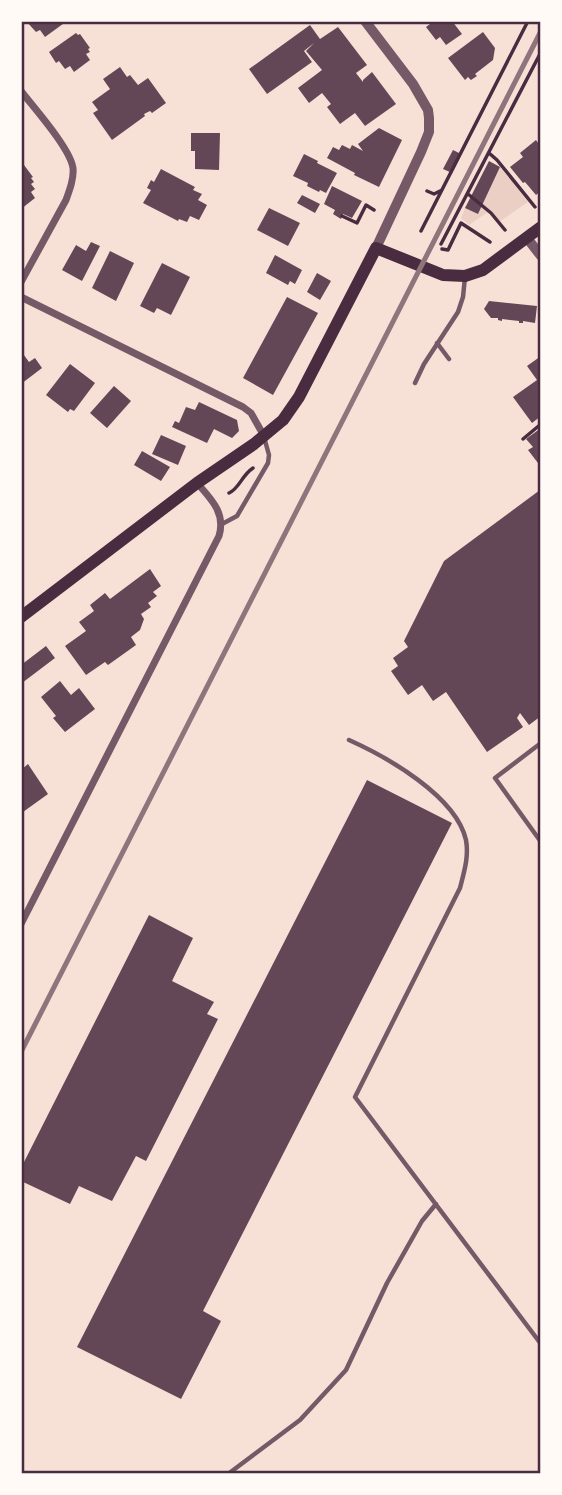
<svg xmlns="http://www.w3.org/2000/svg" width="562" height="1495" viewBox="0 0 562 1495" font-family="'Exo 2',sans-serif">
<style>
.green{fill:#ebcfc5}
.building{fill:#644757}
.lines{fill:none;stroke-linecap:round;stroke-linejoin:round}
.path{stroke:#4a2c40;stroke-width:3.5}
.service{stroke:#755966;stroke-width:4.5}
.minor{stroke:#755966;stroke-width:7}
.tertiary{stroke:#755966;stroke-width:10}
.secondary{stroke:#4a2c40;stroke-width:12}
.rail{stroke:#8f747c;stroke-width:5}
.neatline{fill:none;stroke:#4a2c40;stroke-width:2.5}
</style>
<rect width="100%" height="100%" fill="#f7e1d7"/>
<!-- green -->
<path class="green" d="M500,167l28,35 -29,20 -8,-12 -22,15 -8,-7 4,-10 13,6z"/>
<!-- building -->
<path class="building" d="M26,21h41l-22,16 -5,-7 -4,2z
M434,21h18l10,13 -16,11 -6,-8 -4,3 -10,-13z
M310,25l10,14 18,-12 29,38 -11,8 7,9v-2l9,-8 24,32 -31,22 -10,-13 -15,11 -13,-17 4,-3 -9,-11 -13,10 -11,-15 24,-18 -16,-19 8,-8 -10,8 8,11 -45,32 -18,-25z
M483,32l12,16 -2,12 -18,14 2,2 -6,4 -3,-3 -3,3 -17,-22z
M76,33l2,2 2,-1 10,14 -2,1 2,3 -4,2 4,6 -16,12 -4,-6 -5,3 -6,-8 -3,2 -7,-11z
M120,67l7,10 3,-2 8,10 10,-7 18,25 -14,10 -2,-2 -6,3 1,2 -33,24 -19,-27 5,-3 -6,-8 18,-13 -7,-10z
M379,128l23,12 -23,47 -25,-12 1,-2 -28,-15 6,-11 6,3 3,-5 8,4 2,-4 11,6 -5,-7z
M191,133h29l-1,37 -24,-1v-18h-4z
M536,140l5,7v44l-5,4 -11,-13 -2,1 -13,-16 13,-10 -3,-4z
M453,150l8,4 -9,19 -9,-4z
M304,154l14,7 -1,2 20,10 -11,20 -6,-3 -1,2 -12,-6 1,-3 -15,-7z
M489,161l11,6 -22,47 -13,-6z
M24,165l9,12 -2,1 3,4 -3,2 4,5 -4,3 4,6 -14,11v-42z
M161,169l34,18 -2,3 9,4 -4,6 9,5 -8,15 -9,-4 -3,6 -8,-3 -1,2 -35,-18 8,-13 -4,-2 4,-8 3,2z
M332,186l30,15 -10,17 -9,-4 -2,5 -8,-5 2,-4 -11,-6z
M302,195l18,9 -5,9 -18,-10z
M269,208l31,15 -12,23 -31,-16z
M91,242l9,4 -18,35 -20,-11 14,-25 10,6z
M110,251l24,12 -18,38 -24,-13z
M275,255l27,15 -7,14 -5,-3 -2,4 -22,-12z
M162,263l28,14 -19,38 -14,-7 -3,5 -14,-7z
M317,273l14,8 -11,19 -13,-8z
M287,297l31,16 -45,82 -30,-17z
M489,301l48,5 -2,17 -12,-2v2h-4v-2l-17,-2v2l-4,-1v-2h-7l-7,-9z
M21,351l8,11 6,-4 7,10 -21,16z
M541,356v60l-9,7 -19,-26 24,-17 -10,-14z
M70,364l25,19 -21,28 -4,-2 -2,3 -22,-17z
M114,386l17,15 -24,27 -17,-15z
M199,402l38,18 2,11 -7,7 -18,-9 -7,14 -35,-16 3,-6 4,2 7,-16 9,3z
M541,428v39l-13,-17 5,-3 -7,-8z
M161,435l25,11 -8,19 -26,-11z
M142,451l28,16 -9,14 -27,-16z
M540,490l1,226 -12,9 -9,-12 -3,5 6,9 -36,25 -41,-60 -13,9 -11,-16 -14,10 -17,-24 7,-5 -5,-8 15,-11 -4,-6 40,-80z
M150,569l11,17 -8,6 4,4 -9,7 3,4 -10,7 3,5 -4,11 -9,7 5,8 -28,20 -3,-3 -19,13 -21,-29 21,-15 -7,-9 15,-11 -4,-6 15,-12 5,6z
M46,646l9,12 -33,25 -1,-18z
M60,681l11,14 8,-7 16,21 -30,23 -12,-14 3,-2 -15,-19z
M28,764l20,30 -25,18 -2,-3v-39z
M367,780l85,43 -249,488 18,10 -40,78 -104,-52z
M149,915l44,23 -21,43 42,21 -7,12 11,5 -72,142 -10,-5 -24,45 -33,-15 -9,18 -49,-23v-13z"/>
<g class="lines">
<!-- path -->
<path class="path" d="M489,153l8,7 38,47
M427,191l7,3 6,-3
M468,194l23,19 14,17
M342,216l15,7 9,-18 8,5
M421,231l107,-210
M441,244l100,-192
M442,249l6,1 13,-27 29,19
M523,439l18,-15
M229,493c11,-5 12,-17 24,-25"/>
<!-- service -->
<path class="service" d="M437,343l12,16
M415,383l9,-19 34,-52 5,-15 2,-20
M222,524l15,-8 31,-53 1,-8 -5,-18
M349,740c38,17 107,56 117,100 3,17 -2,32 -6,48l-105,209 186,247
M541,743l-46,35 46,64
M228,1474l72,-54 46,-50 41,-87 35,-62 14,-17"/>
<!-- minor -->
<path class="minor" d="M21,91c13,17 49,57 52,77 1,10 -3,21 -7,32l-45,82
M21,297l222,110 8,6 13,23
M21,924l198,-388c7,-23 -8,-37 -22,-53"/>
<!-- tertiary -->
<path class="tertiary" d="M365,21l48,63 15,26 1,8v14l-8,20 -45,96
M527,238l14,18"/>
<!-- secondary -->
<path class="secondary" d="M21,617l176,-134 57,-39 29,-24 16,-23 77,-149 67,27 22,1 18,-6 58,-43"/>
<!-- rail -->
<path class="rail" d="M21,1052l520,-1021"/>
</g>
<!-- border -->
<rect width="562" height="1495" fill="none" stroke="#fffaf5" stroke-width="46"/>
<rect x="23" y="23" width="516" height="1449" class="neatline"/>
</svg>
